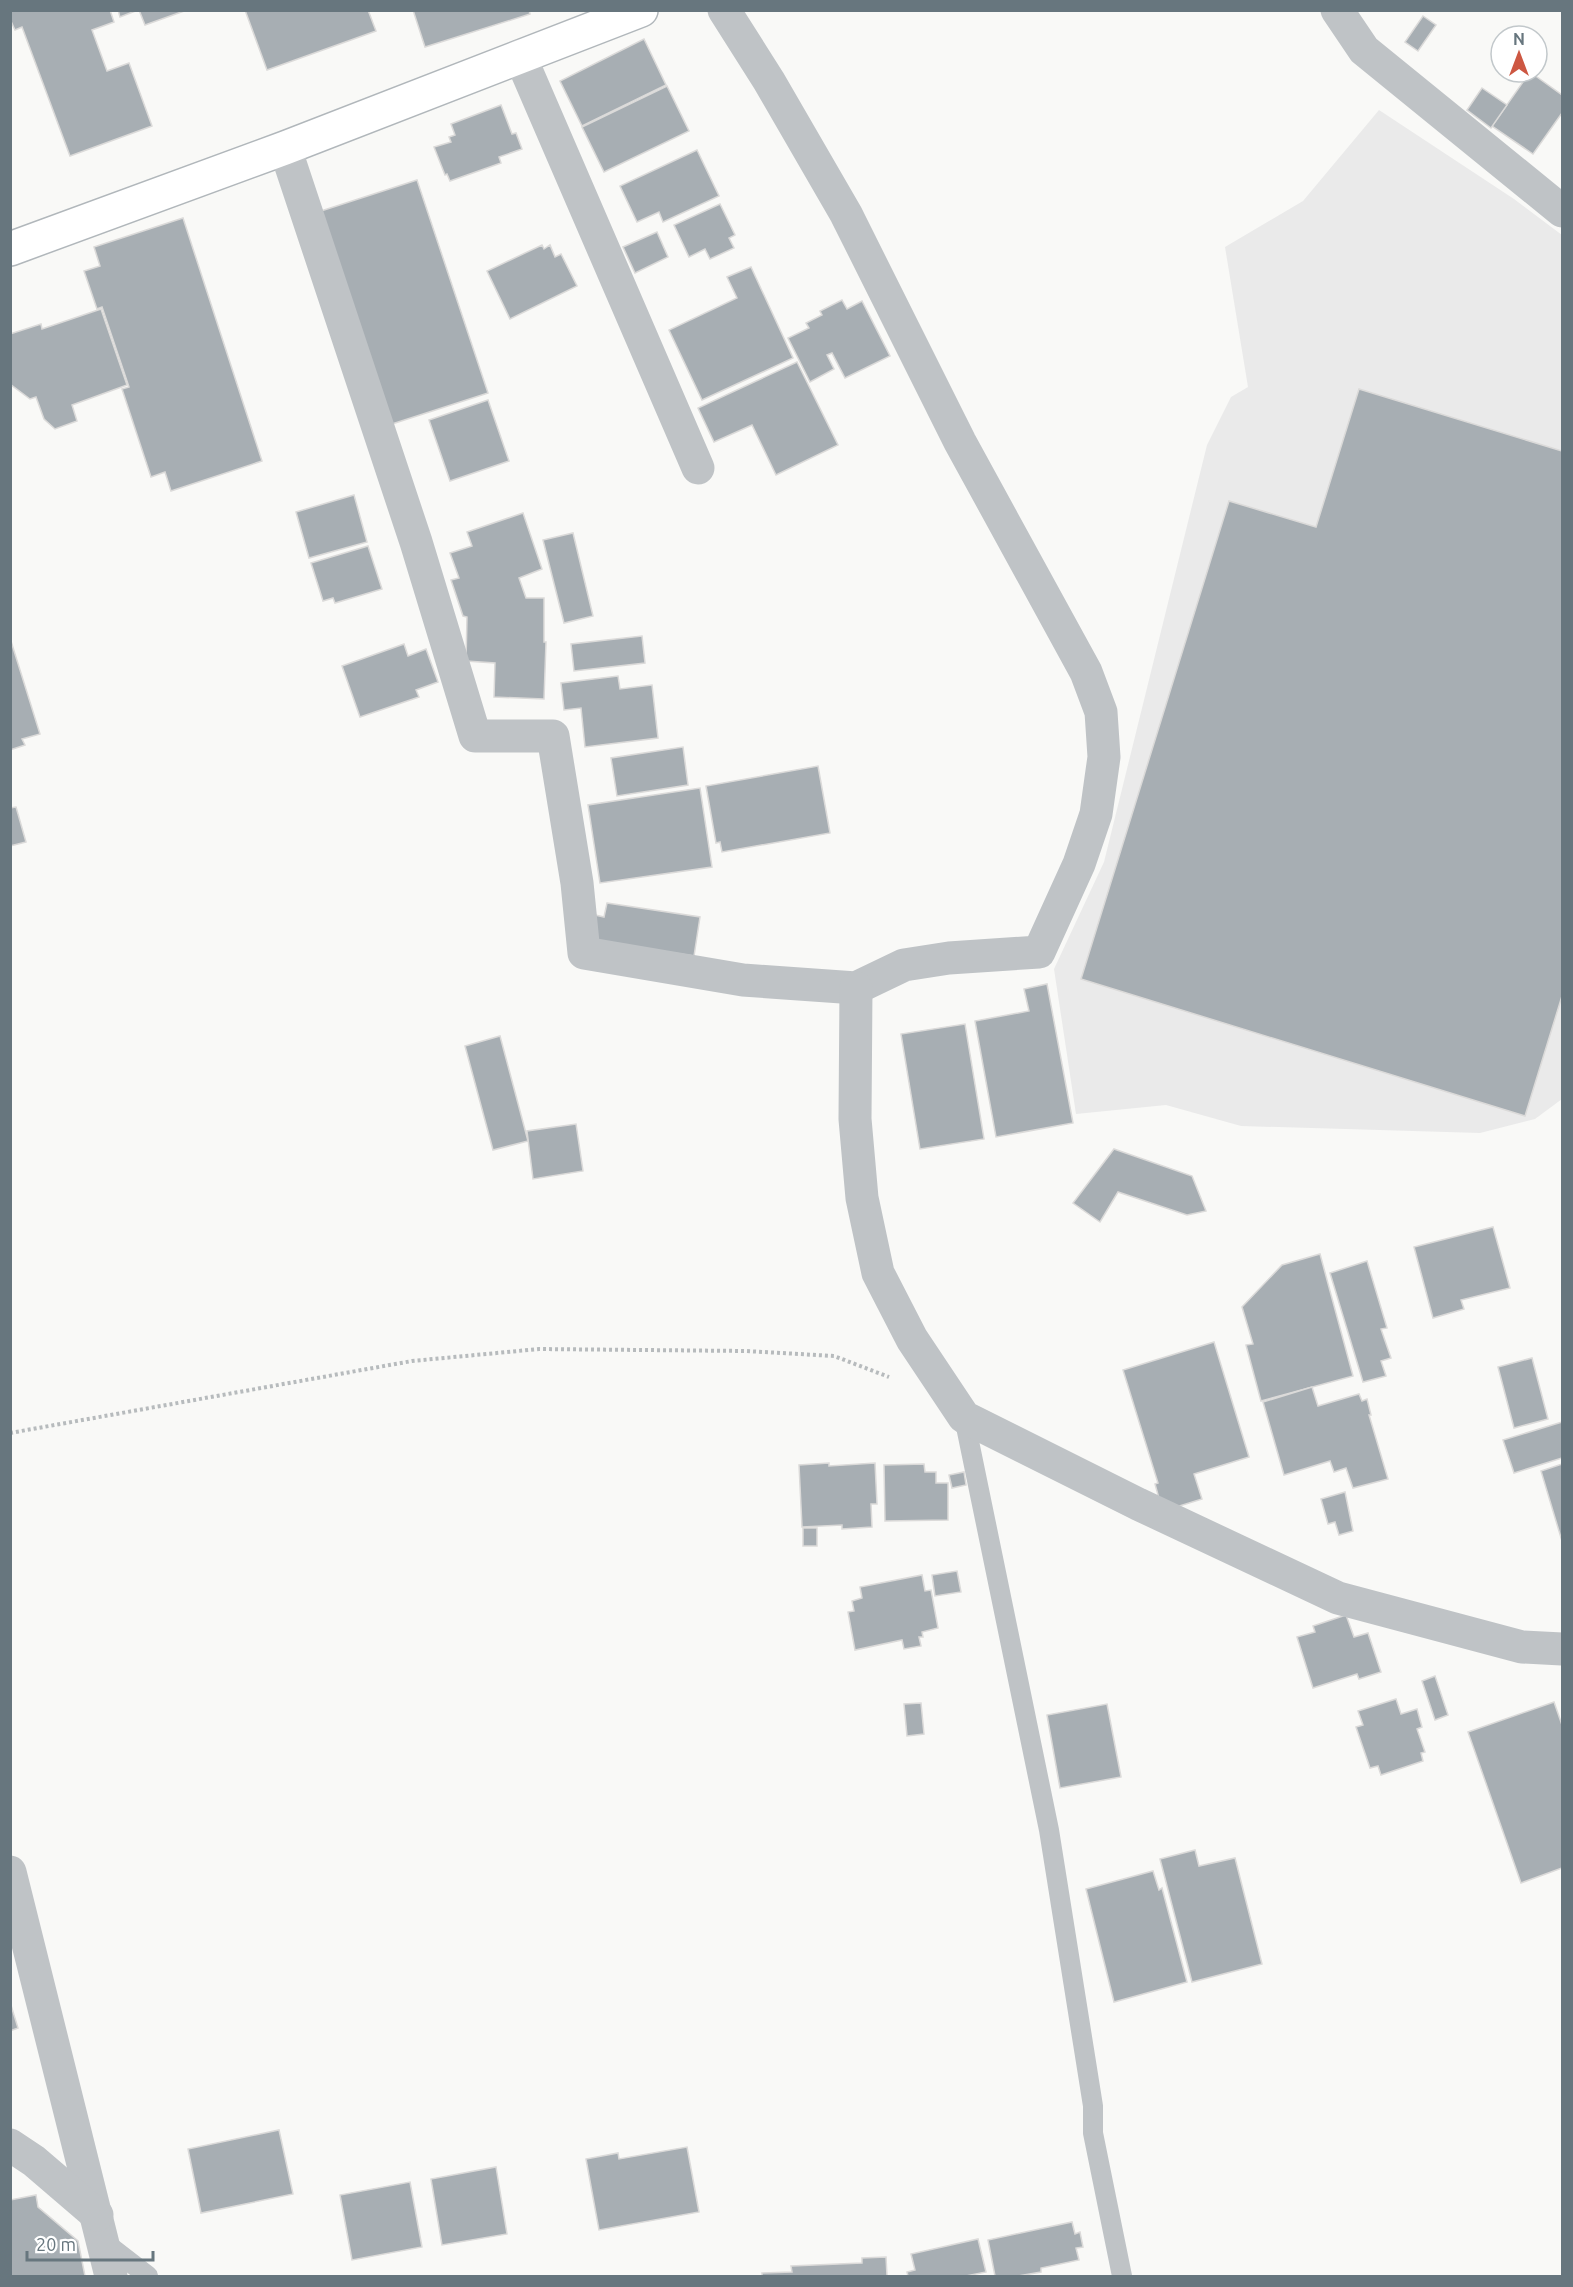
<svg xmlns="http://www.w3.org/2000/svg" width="1573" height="2287" font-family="Ubuntu,sans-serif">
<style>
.built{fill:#eaeaea}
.building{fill:#a7aeb3;stroke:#dbdad9;stroke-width:1.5}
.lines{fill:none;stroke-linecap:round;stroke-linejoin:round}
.secondary-casing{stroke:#b1b7bb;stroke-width:36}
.path{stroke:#b7bbbd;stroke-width:4;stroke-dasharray:3 3;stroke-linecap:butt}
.lane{stroke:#bfc3c6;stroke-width:20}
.street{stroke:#bfc3c6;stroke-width:33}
.secondary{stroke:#fff;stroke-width:33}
</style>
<rect width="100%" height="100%" fill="#f9f9f7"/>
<polygon class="built" points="1379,110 1514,199 1562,235 1562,1099 1535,1119 1480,1133 1241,1126 1166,1105 1076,1114 1054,969 1104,862 1207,445 1231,397 1248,387 1225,247 1303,201"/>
<g class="building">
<polygon points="10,10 110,10 114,22 92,30 107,71 129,63 152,126 70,156 22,27 15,30 10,19"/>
<polygon points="118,10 138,10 120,17"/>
<polygon points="139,10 187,10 145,25"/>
<polygon points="245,10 368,10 376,31 267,70"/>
<polygon points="413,10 529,10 530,14 425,47"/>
<polygon points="1423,16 1436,25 1418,51 1405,42"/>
<polygon points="644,39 666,85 582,126 560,81"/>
<polygon points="1530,72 1562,95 1562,113 1533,154 1492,126"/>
<polygon points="667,86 689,131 604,172 582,127"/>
<polygon points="1482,88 1507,105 1491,128 1467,110"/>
<polygon points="501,105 512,134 516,133 522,149 499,157 501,163 450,181 447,174 445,175 434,147 451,142 449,137 455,135 451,124"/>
<polygon points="697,150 719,196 663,222 659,212 637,222 620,186"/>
<polygon points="417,180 488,393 392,424 321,211"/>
<polygon points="720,204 735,235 729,238 734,248 710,259 705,249 689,257 674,225"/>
<polygon points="183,218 262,461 171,491 165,472 151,477 122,389 129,387 102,307 97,309 84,271 100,266 94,247"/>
<polygon points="657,232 668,257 635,273 623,247"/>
<polygon points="542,245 544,249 550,245 555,257 561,254 577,286 510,319 487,271"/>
<polygon points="751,267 793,358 702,400 669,330 737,298 727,277"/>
<polygon points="842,300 847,309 862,301 890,356 845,378 832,353 827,355 834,369 810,382 788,338 809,328 806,323 822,315 820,311"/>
<polygon points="101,309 127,385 72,405 77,421 55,429 44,419 36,397 30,399 10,384 10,334 41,324 42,329"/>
<polygon points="797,362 838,445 776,475 752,425 714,442 698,408"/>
<polygon points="1359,389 1562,451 1562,996 1525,1116 1081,979 1229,501 1316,527"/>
<polygon points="488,400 509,461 450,481 429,420"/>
<polygon points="354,495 367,542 309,558 296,512"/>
<polygon points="523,513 542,569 519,578 526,598 544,598 544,642 546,642 544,699 494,697 495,663 466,661 467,617 463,616 451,580 459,578 450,553 472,546 467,532"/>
<polygon points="573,533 593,616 564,623 543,540"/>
<polygon points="368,546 382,589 335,603 333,598 323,601 311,563"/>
<polygon points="642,636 645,663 574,671 571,644"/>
<polygon points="10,638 40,734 22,739 25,745 10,750"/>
<polygon points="404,644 408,656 426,649 438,682 416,690 419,697 360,717 342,666"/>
<polygon points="618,676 620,689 652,685 658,738 585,747 581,708 564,710 561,683"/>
<polygon points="683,747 688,785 617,796 611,758"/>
<polygon points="818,766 830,833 722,852 720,842 716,843 706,786"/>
<polygon points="700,788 712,867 600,883 588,805"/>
<polygon points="16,807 26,842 10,846 10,808"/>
<polygon points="607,903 700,917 694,956 591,941 595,915 604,917"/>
<polygon points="1047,984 1073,1123 996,1137 975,1021 1029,1011 1024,989"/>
<polygon points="965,1024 984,1139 920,1149 901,1034"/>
<polygon points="500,1036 528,1141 493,1150 465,1046"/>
<polygon points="576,1124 583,1171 533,1179 527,1131"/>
<polygon points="1114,1149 1192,1176 1206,1211 1187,1215 1118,1192 1100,1222 1073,1203"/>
<polygon points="1493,1227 1510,1288 1461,1300 1464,1309 1433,1318 1414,1247"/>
<polygon points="1320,1254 1353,1376 1261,1401 1246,1345 1253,1344 1242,1307 1282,1265"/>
<polygon points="1367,1261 1387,1328 1381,1329 1391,1358 1381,1361 1386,1376 1363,1382 1330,1273"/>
<polygon points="1214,1342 1249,1457 1194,1474 1202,1499 1173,1508 1160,1502 1155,1484 1158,1483 1123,1370"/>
<polygon points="1532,1358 1548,1419 1514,1428 1498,1367"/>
<polygon points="1312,1387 1318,1406 1359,1394 1362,1401 1367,1399 1371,1415 1369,1415 1388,1479 1353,1488 1346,1468 1334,1472 1330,1461 1284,1475 1263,1402"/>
<polygon points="1562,1422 1562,1458 1514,1473 1503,1440"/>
<polygon points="829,1463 829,1466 875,1463 877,1504 871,1504 872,1527 842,1529 842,1525 802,1527 799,1465"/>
<polygon points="924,1464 925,1472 936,1472 936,1483 948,1483 948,1520 885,1521 884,1465"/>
<polygon points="1562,1464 1562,1541 1541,1471"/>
<polygon points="964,1472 966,1485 952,1488 949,1475"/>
<polygon points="1345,1492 1353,1531 1339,1535 1335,1522 1328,1524 1321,1499"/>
<rect x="803" y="1528" width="14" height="18"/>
<polygon points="957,1571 961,1592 935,1596 932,1575"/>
<polygon points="922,1575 925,1591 931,1590 938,1628 922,1632 923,1637 919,1637 921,1646 904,1649 902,1640 855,1650 848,1612 854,1611 852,1601 862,1598 860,1587"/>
<polygon points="1346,1615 1354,1637 1368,1633 1381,1672 1359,1679 1357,1674 1313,1688 1297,1637 1315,1632 1313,1626"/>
<polygon points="1435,1676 1448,1715 1435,1720 1422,1681"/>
<polygon points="1396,1699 1401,1714 1417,1709 1422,1727 1417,1729 1425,1752 1421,1753 1423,1761 1381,1775 1378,1766 1370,1768 1356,1727 1363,1725 1358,1711"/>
<polygon points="1554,1702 1562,1725 1562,1868 1521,1883 1468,1732"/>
<polygon points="921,1703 924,1734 907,1736 904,1704"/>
<polygon points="1107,1704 1121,1777 1060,1788 1047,1715"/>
<polygon points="1195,1850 1199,1866 1235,1858 1262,1964 1192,1982 1160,1859"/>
<polygon points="1153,1871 1159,1890 1162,1888 1187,1982 1114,2002 1086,1889"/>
<polygon points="10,2002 18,2028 10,2031"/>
<polygon points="279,2130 293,2194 201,2213 188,2149"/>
<polygon points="687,2147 699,2212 599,2230 586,2159 618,2153 619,2159"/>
<polygon points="496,2167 507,2234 442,2245 431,2179"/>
<polygon points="410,2182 422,2247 352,2260 340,2195"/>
<polygon points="36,2195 38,2207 78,2241 85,2276 10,2276 10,2200"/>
<polygon points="1072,2222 1075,2234 1080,2232 1083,2247 1076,2248 1079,2260 1041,2268 1041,2272 1018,2276 995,2276 988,2240"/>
<polygon points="978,2239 986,2272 966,2276 908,2276 907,2272 915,2270 911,2254"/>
<polygon points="886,2257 887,2276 762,2276 762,2273 792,2272 791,2266 862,2263 862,2258"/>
</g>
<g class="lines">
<g class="secondary-casing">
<polyline id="secondary" points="10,249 285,148 641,10"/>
</g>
<polyline class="path" points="10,1433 412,1361 539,1349 746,1351 834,1356 889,1377"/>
<g class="lane">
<polyline points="964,1417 1049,1830 1093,2106 1093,2133 1122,2276"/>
<polyline points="104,2242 148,2276"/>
</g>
<g class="street">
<polyline points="1337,10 1364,50 1562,211"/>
<polyline points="520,56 698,468"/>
<polyline points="285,148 416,542 475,736 553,736 577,883 584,953 743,980 856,988 904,965 949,958 1039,952 1079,864 1096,814 1104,757 1101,712 1086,672 960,442 846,214 769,81 724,10"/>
<polyline points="856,988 855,1119 862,1198 878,1273 912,1339 964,1417 1138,1504 1338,1598 1522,1647 1562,1649"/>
<polyline points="10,1872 111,2276"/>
<polyline points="10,2145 34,2161 97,2215"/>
</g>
<use href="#secondary" class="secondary"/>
</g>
<rect width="1573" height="2287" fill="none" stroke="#67767e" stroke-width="24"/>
<g transform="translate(1519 54)"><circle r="28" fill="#ffffff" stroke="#c2c8cb" stroke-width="1.5"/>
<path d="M0-4.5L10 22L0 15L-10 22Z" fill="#cd5742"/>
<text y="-9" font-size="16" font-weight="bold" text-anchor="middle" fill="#67767e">N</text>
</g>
<path d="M27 2251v9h126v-9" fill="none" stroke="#67767e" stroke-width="3"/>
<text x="36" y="2251" font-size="18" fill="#67767e" stroke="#ffffff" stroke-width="4.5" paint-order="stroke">20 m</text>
</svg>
